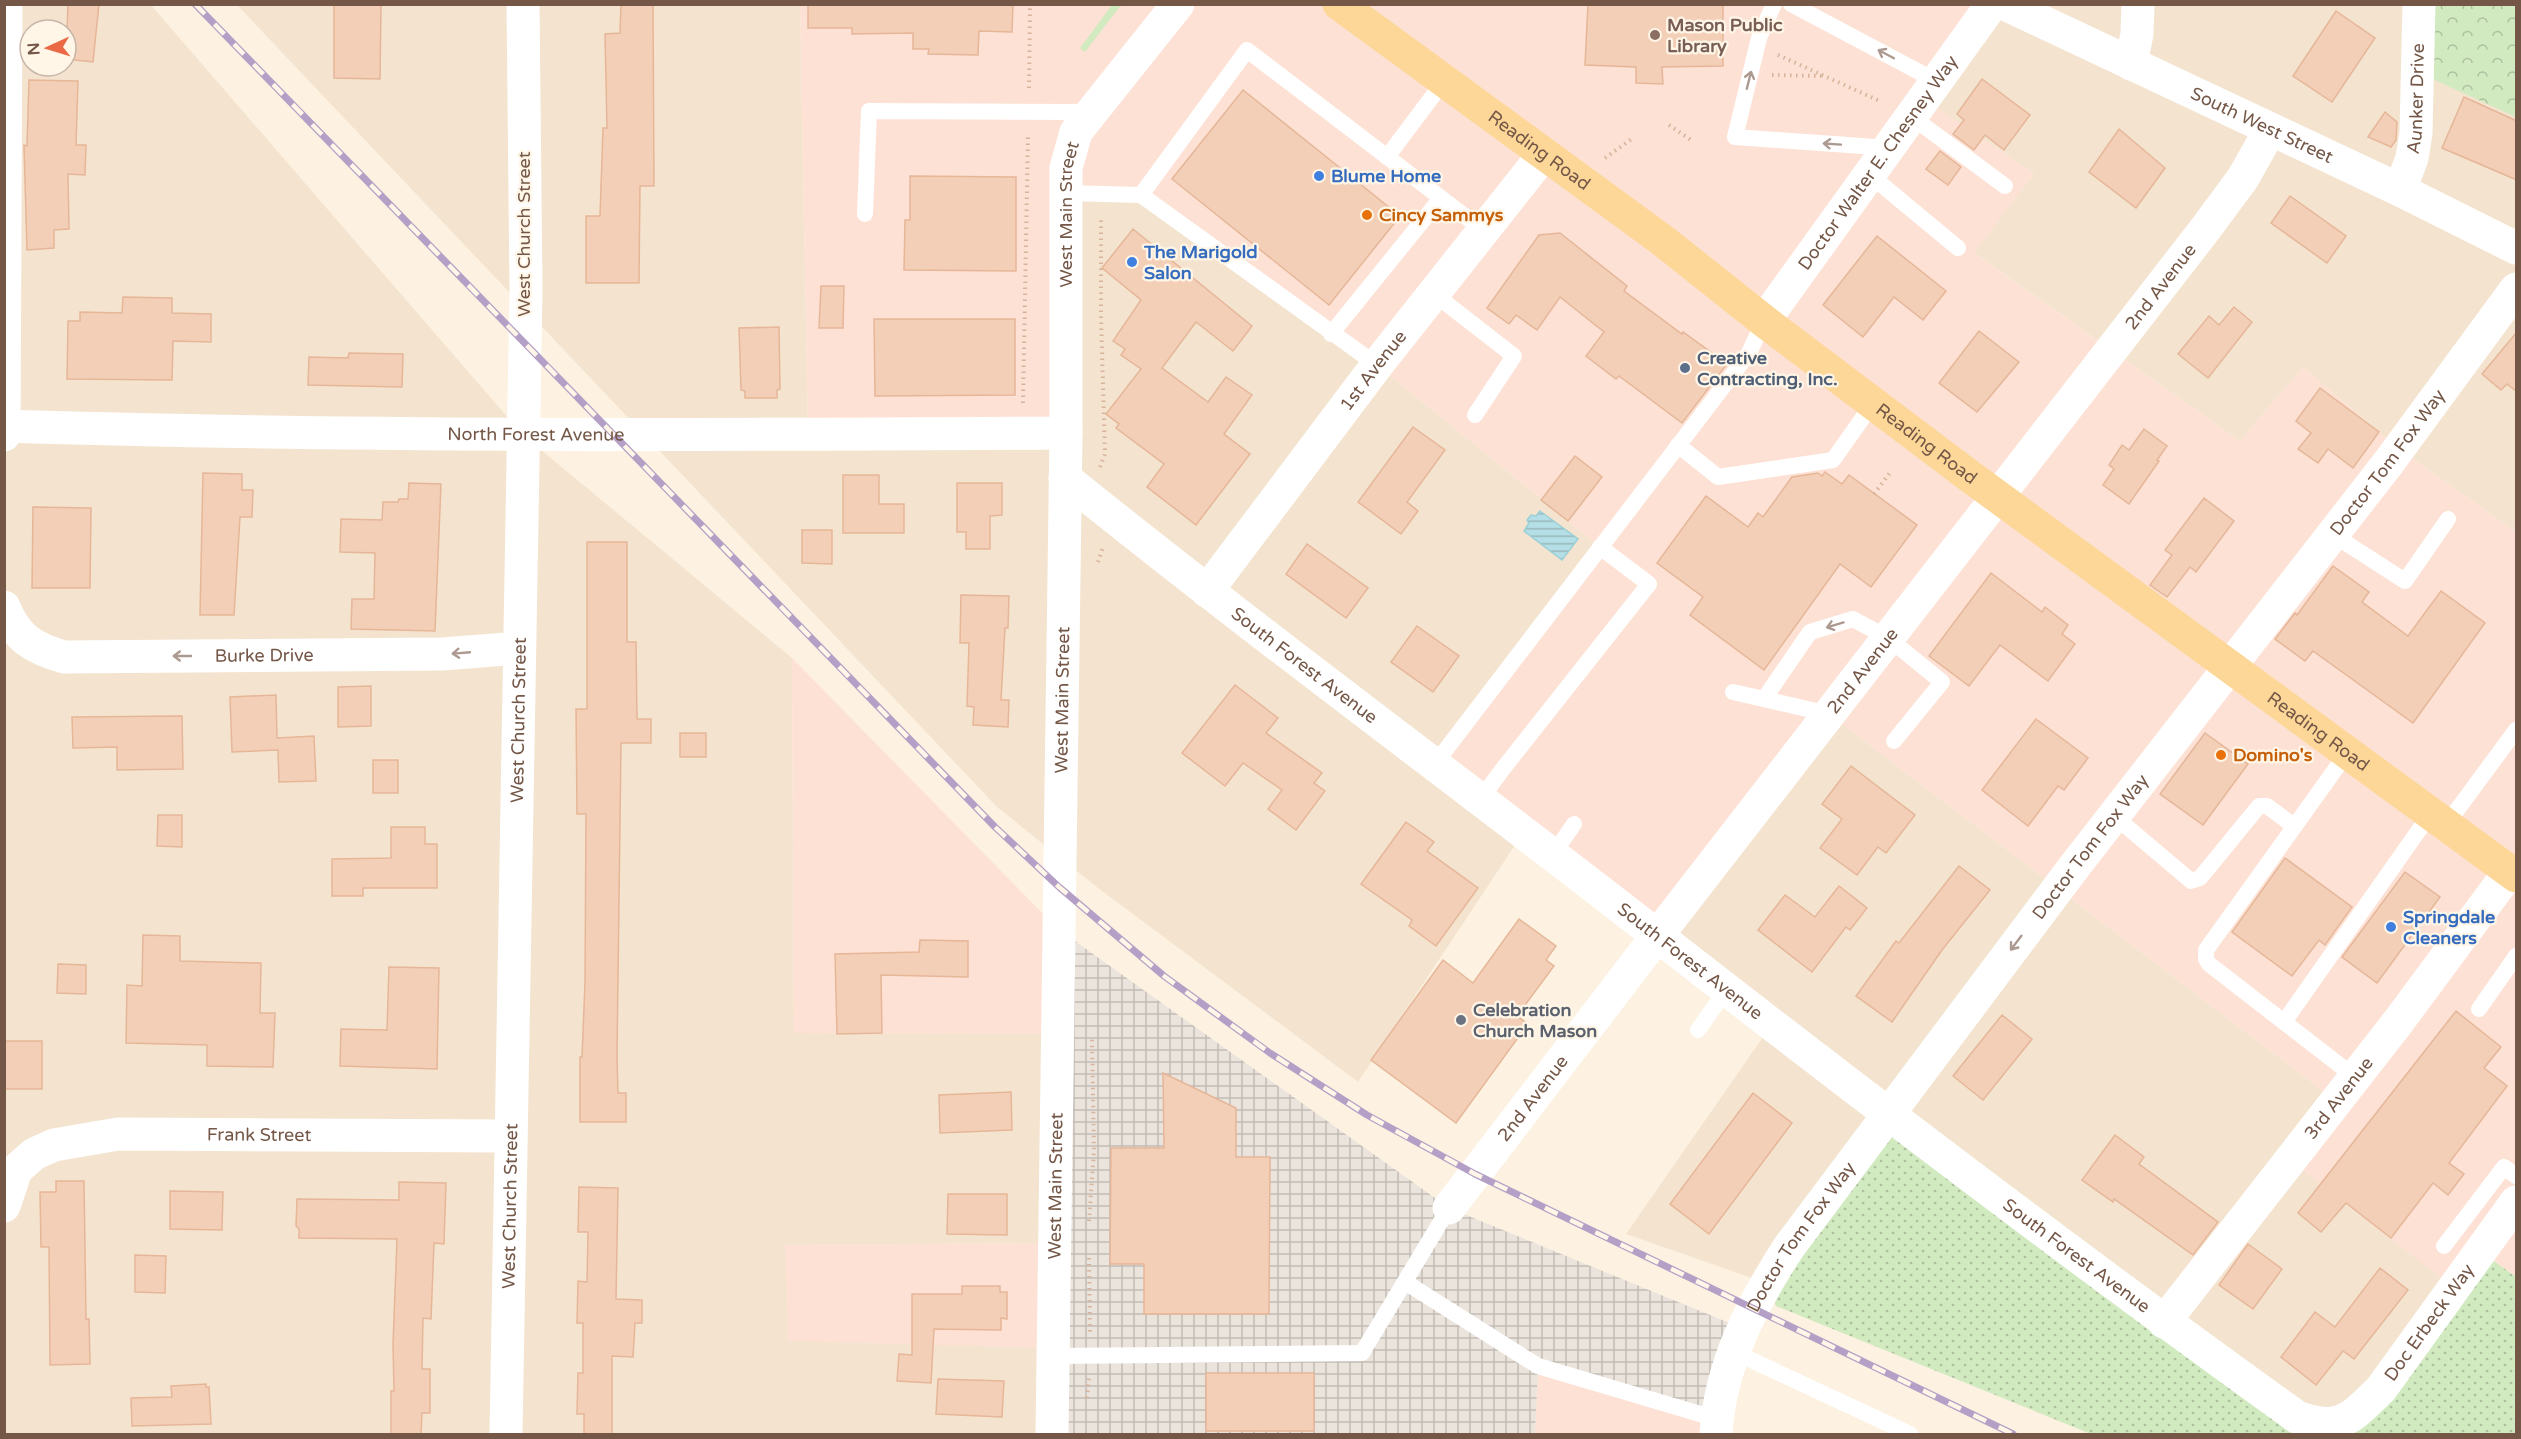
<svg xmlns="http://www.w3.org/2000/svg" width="2521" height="1439" font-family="'Varela Round',sans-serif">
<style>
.residential{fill:#f4e4cf;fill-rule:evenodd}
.commercial{fill:#fde1d4}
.industrial{fill:url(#industrial-grid)}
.grass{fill:url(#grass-dots)}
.forest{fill:url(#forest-crowns)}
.garden{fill:#d1eac0}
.water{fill:url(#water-rules);stroke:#9bcfd8;stroke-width:1.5}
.building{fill:#f3cfb8;stroke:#e6b698;stroke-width:1.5}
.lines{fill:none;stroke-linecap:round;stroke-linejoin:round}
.path{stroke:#d7b39b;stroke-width:4;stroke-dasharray:1.5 4.5;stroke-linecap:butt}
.service{stroke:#fff;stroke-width:16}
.minor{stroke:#fff;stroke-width:33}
.secondary{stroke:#fff;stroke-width:33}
.primary{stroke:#fdd798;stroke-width:33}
.rail-casing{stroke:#b4a0c6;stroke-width:7}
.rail{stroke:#fff6e8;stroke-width:4.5;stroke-dasharray:14;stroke-linecap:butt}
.oneway{stroke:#ac9a91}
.education-dot{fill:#8d6e63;stroke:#fff6e8;stroke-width:2}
.shop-dot{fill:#3f7fe0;stroke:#fff6e8;stroke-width:2}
.food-dot{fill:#e8710a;stroke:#fff6e8;stroke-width:2}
.service-dot{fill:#5c6f8a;stroke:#fff6e8;stroke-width:2}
.worship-dot{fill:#6b7280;stroke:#fff6e8;stroke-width:2}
.labels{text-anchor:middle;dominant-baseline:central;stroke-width:4.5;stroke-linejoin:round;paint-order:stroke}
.education-label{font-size:18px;font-weight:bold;fill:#785e54;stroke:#fff6e8;text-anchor:start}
.street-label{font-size:18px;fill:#745747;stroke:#fff6e8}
.shop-label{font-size:18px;font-weight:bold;fill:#366cbe;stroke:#fff6e8;text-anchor:start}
.food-label{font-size:18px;font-weight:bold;fill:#c56008;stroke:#fff6e8;text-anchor:start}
.service-label{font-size:18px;font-weight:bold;fill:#4e5e75;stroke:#fff6e8;text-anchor:start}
.worship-label{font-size:18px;font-weight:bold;fill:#5b616d;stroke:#fff6e8;text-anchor:start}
</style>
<defs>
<pattern id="industrial-grid" width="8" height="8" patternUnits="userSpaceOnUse" patternTransform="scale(1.5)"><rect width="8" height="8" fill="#ebe4dd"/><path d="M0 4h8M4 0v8" fill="none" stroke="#c3bcb5"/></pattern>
<pattern id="grass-dots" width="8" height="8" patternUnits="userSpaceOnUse" patternTransform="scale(1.5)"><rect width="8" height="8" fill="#d1eac0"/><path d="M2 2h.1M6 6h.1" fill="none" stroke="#aec09e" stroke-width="1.8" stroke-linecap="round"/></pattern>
<pattern id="forest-crowns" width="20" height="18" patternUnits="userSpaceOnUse" patternTransform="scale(1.5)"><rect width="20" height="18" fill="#d1eac0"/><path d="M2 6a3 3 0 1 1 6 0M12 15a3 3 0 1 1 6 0" fill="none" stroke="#aec09e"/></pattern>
<pattern id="water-rules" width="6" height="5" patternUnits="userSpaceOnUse" patternTransform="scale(1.5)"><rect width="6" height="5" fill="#b5dfe6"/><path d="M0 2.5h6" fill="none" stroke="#98b8bc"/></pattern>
</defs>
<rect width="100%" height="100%" fill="#fdf2e1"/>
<g class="residential">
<path d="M5,5H151L522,434L792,658L794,1033L1056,1034L1053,1243L785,1245L1054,1348L1052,1434H5ZM30,30H66V66H30Z"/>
<polygon points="237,5 800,5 808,433 1066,193 1141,195 1377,365 1600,547 1523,833 1358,1082 1098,888 997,807"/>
<polygon points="1992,5 2516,5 2516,532 2399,449 2303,367 2240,441 1973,252 2034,174 1925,100"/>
<polygon points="1829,714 2336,1101 2454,1288 2339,1422 1766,1283 1626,1234 1772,1024 1657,936"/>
</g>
<g class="commercial">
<polygon points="800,5 1992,5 1925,99 2034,174 1974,253 2240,441 2303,367 2399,449 2516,532 2516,1277 2481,1251 2454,1288 2290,1161 2336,1101 1829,714 1657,936 1434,765 1600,547 1377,365 1141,195 1067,193 1066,433 808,434"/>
<polygon points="792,658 1058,929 1056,1034 794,1033"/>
<polygon points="1053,1243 1054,1348 788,1341 785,1245"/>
<polygon points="1538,1366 1717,1419 1716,1434 1535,1434"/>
</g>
<polygon class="industrial" points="1058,929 1449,1208 1744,1329 1717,1419 1538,1367 1535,1434 1052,1434"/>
<polygon class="grass" points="1889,1113 2297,1417 2339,1422 2480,1251 2516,1277 2516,1434 2091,1434 1776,1306 1766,1283"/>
<polygon class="forest" points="2418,5 2516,5 2516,117 2417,72"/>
<polygon class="garden" points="1112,5 1121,5 1085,52 1080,48"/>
<polygon class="water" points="1540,511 1578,539 1562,560 1524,531 1529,523 1527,520 1531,515 1536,516"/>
<g class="building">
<polygon points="68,4 99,4 93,62 66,59"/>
<polygon points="334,4 381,5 380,79 334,78"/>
<polygon points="621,4 653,4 654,186 640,186 639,283 586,283 586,216 600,216 603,128 607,128 605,34 620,33"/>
<polygon points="808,4 1013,4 1012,32 979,31 978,55 928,54 929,49 913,49 913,33 852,34 852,28 808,28"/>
<polygon points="1588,4 1723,4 1723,66 1662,67 1663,84 1636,83 1636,67 1585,65"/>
<polygon points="2336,11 2375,38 2332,102 2293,76"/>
<polygon points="1982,79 2030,115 2004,150 1985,135 1974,150 1953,134 1964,120 1957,114"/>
<polygon points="29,80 78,81 76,145 86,145 85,175 68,174 69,229 54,230 54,248 27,250 24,145 27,146"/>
<polygon points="1243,90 1400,216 1329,305 1172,179"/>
<polygon points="2464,97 2517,121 2517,180 2442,148"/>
<polygon points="2385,112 2397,122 2396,140 2391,147 2368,137"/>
<polygon points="2119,129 2165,168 2136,208 2089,172"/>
<polygon points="1940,151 1961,167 1948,185 1926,169"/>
<polygon points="910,176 1016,177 1016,271 904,270 905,220 910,220"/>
<polygon points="2290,196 2346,236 2327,263 2271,223"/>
<polygon points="1133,229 1252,326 1233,351 1196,322 1162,368 1208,402 1226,377 1252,395 1224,434 1250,454 1196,525 1147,487 1164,464 1116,428 1119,424 1106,414 1141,369 1121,355 1125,349 1113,341 1141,300 1102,268"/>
<polygon points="1560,233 1627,286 1624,291 1682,334 1683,332 1727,364 1682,423 1619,376 1616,379 1586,356 1604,332 1560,297 1537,330 1516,315 1509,324 1487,308 1539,235"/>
<polygon points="1877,236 1946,291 1923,320 1894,297 1863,337 1823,305"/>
<polygon points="821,286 844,286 843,328 819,328"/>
<polygon points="123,297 172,298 172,313 211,314 211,342 173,341 172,380 67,379 68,321 80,321 80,312 122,313"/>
<polygon points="2234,307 2252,322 2208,378 2178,354 2209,316 2219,325"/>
<polygon points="874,319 1015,319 1015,395 875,396"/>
<polygon points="779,327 780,389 777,390 777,398 745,398 745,391 741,390 739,328"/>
<polygon points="1979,331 2019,362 1977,412 1939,383"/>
<polygon points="2517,332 2517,392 2507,384 2501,390 2482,374"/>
<polygon points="349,353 403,354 402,387 308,385 309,357 348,358"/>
<polygon points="2320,388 2379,432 2353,468 2328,449 2318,463 2298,449 2311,433 2296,421"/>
<polygon points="1413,427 1445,450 1407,502 1418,511 1401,534 1358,502"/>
<polygon points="2144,429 2167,446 2157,460 2159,461 2129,504 2103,485 2114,469 2109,465 2122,445 2129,450"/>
<polygon points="1575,456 1602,477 1568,521 1541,500"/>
<polygon points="1825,472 1842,484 1849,475 1917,525 1871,587 1840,564 1764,670 1690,615 1703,597 1657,563 1706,496 1748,527 1758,513 1763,517 1792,477 1818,473 1822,476"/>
<polygon points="203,473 242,474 242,490 253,490 252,517 240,517 234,615 200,615"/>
<polygon points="843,475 879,475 879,504 904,504 904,533 843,533"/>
<polygon points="409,483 441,484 435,631 351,629 352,599 374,599 375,553 340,552 341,519 382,520 383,502 398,502 399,499 408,499"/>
<polygon points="957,483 1002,483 1002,515 990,516 990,549 966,549 966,532 957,532"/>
<polygon points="2204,498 2234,521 2196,572 2190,567 2167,597 2150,585 2172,555 2165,550"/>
<polygon points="33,507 91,508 90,588 32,588"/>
<polygon points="802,530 832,530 832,564 802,563"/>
<polygon points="587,542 627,542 627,642 636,642 637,719 651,719 651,743 621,743 617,1057 618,1093 626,1093 626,1122 580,1122 580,1057 582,1057 585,983 586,814 577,814 576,709 587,709"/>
<polygon points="1307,544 1368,588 1346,618 1286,574"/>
<polygon points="2333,566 2369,592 2362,602 2408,636 2441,591 2485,623 2413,723 2313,651 2305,661 2275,639 2295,613 2297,615"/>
<polygon points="1991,573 2042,612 2045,607 2068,625 2062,634 2075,644 2048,681 2000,645 1969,686 1929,656"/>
<polygon points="961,595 1009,596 1008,628 1005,628 1001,700 1009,700 1008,727 973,725 974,707 967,706 969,643 960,643"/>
<polygon points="1417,626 1459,656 1433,692 1391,662"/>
<polygon points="1235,685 1278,718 1266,733 1322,773 1314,783 1325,791 1296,830 1268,809 1282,790 1243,763 1225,786 1182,753"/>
<polygon points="371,686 371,726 338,727 338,687"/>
<polygon points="276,695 277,738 314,736 316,781 279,782 278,750 232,752 230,697"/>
<polygon points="182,716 183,769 117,770 117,747 73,748 72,717"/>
<polygon points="2036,719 2088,758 2064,790 2058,786 2028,826 1982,790"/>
<rect x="680" y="733" width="26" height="24"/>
<polygon points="2205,733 2248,764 2203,825 2160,794"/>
<rect x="373" y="760" width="25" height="33"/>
<polygon points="1851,766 1915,815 1886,853 1878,847 1857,875 1820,848 1842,819 1822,804"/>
<polygon points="158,815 182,815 182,847 157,846"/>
<polygon points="1406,822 1434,842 1427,851 1478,888 1436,946 1409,926 1412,920 1361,884"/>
<polygon points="391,827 425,827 425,844 437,844 437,888 363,888 363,896 332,896 332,859 391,858"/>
<polygon points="2285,858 2352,907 2325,945 2319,940 2292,976 2232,932"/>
<polygon points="1959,866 1990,890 1942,950 1892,1022 1856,996 1896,941 1899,943"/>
<polygon points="2405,872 2440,897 2377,983 2342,957"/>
<polygon points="1839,886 1867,908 1850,930 1846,927 1812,972 1758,930 1785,895 1815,917"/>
<polygon points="1519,919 1556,946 1546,960 1554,966 1517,1016 1528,1024 1456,1123 1371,1060 1443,960 1473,983"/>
<polygon points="143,935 180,936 180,961 261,963 260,1013 275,1013 273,1067 207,1066 207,1045 126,1043 127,985 142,986"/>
<polygon points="920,940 968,941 968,977 881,975 882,1033 837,1034 835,954 919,952"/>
<polygon points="58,964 86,965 86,994 57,993"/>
<polygon points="389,967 439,968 437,1069 340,1066 341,1029 387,1030"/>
<polygon points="2456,1011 2501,1047 2484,1068 2507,1086 2449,1163 2464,1174 2448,1195 2433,1183 2391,1238 2346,1203 2321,1232 2298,1213"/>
<polygon points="2002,1015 2032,1039 1983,1100 1953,1076"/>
<rect x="4" y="1041" width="38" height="48"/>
<polygon points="1163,1073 1236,1108 1236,1157 1270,1157 1269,1314 1144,1314 1144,1264 1110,1264 1111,1148 1164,1148"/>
<polygon points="1011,1092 1012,1130 940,1133 939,1095"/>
<polygon points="1753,1093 1792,1123 1709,1234 1670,1204"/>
<polygon points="2115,1135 2144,1157 2139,1164 2218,1222 2193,1255 2114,1199 2113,1202 2082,1180"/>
<polygon points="56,1181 84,1181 86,1319 89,1319 90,1364 50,1365 49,1247 41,1247 40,1192 56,1192"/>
<polygon points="399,1182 446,1183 444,1244 434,1243 431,1319 423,1318 422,1369 430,1369 430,1413 422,1413 421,1434 391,1434 391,1391 394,1391 393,1345 397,1239 299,1238 299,1229 296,1226 297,1199 399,1200"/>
<polygon points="579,1187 618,1188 616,1299 642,1300 642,1323 635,1323 633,1357 612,1356 612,1434 584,1434 584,1414 577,1414 578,1373 583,1373 583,1323 577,1323 578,1281 587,1282 588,1232 578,1232"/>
<polygon points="170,1191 223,1192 222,1230 170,1229"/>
<polygon points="948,1194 1007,1194 1007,1235 947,1234"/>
<polygon points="2248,1244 2282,1269 2253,1309 2219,1285"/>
<polygon points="135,1255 166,1256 165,1293 135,1292"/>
<polygon points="2380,1268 2408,1290 2354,1359 2343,1351 2316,1385 2281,1357 2315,1312 2335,1327"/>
<polygon points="962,1286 1000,1286 1000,1292 1007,1292 1007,1319 1001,1318 1001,1330 934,1329 931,1383 897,1381 899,1354 912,1355 912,1294 962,1294"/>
<rect x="1206" y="1373" width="108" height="58"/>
<polygon points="938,1379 1004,1381 1002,1417 936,1414"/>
<polygon points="206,1384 206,1387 209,1387 211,1424 132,1426 131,1398 172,1397 171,1386"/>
</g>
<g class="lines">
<g class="path">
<polyline points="1778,55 1882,102"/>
<polyline points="1772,75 1822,76"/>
<polyline points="1029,88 1030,4"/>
<polyline points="1669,125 1691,140"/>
<polyline points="1605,158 1633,138"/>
<polyline points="1023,403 1028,134"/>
<polyline points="1100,467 1105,454 1101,316 1101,218"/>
<polyline points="1874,494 1892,470"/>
<polyline points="1098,562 1103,547"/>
<polyline points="1089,1221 1094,1151 1092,1037"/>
<polyline points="1089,1258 1090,1332"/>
<polyline points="1087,1398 1089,1378"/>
</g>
<g class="service">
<polyline points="1774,4 1759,38 1735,137 1890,148"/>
<polyline points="1791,4 1938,82"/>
<polyline points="1912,117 2005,186"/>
<polyline points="1387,157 1444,81"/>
<polyline points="1870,175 1958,248"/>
<polyline points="1066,193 1141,195 1377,365"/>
<polyline points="1141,195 1247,50 1483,230"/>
<polyline points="865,214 869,111 1092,112"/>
<polyline points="1433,293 1514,356 1475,415"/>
<polyline points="1331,334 1441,198"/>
<polyline points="1678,445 1718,477 1833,460 1874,402"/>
<polyline points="2332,534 2405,581 2448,519"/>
<polyline points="1733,692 1829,714"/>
<polyline points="1764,699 1810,632 1853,619 1888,638 1942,682 1894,741"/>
<polyline points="2347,753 2206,950 2206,959 2209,964 2355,1077"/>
<polyline points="1434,765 1749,353 1764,321"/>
<polyline points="1480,800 1502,770 1649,584 1600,547"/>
<polyline points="2113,815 2191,881 2200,878 2259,806 2267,806 2294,826"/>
<polyline points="2446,825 2516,730"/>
<polyline points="1552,856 1574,824"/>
<polyline points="2479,1009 2516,956"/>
<polyline points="2284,1022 2431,813"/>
<polyline points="1698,1030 1727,989"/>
<polyline points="2444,1246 2504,1167 2516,1176"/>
<polyline points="1405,1282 1538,1366 1717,1419"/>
<polyline points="1734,1352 1910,1434"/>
<polyline points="1054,1356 1362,1353 1449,1208"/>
</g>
<g class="minor">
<path id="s1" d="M2005,4L2400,190L2516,248"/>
<polyline points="2131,64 2137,34 2138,4"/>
<path id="s2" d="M2400,190L2412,158L2416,133L2419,4"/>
<path id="s3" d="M1764,321L1992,4"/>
<path id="s4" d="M5,426C358,437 713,435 1066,433"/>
<polyline points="4,435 6,4"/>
<path id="s5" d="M1065,478C1257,633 1456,779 1650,930C1863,1096 2078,1260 2297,1417C2340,1433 2351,1418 2381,1389L2516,1202"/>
<path id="s6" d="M1207,591L1377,365L1544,154"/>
<path id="s7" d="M4,607C16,638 33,648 64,657L442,654L519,648"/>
<path id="s8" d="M4,1206L16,1170L34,1154L54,1145L118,1134L511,1136"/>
<path id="s9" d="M1449,1208L1657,936L2206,228L2243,178L2270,130"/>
<path id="s10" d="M2164,1322L2398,1022L2510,871"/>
<path id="s11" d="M506,1434L526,289L523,4"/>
<path id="s12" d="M1716,1434C1720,1365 1752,1304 1789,1247L2074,867L2389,462L2516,289"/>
</g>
<path class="secondary" id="s13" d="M1052,1434L1066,433V168L1076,132L1178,4"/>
<path class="primary" id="s14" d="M1339,4L1662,240L1764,321L1968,475L2516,876"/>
<g class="rail-casing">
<polyline id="rail" points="195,4 995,827 1059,887 1164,976 1270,1053 1367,1115 1475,1174 2013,1434"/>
</g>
<use href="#rail" class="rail"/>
</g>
<defs><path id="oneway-shaft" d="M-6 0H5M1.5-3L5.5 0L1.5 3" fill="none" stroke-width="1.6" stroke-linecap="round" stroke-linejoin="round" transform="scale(1.5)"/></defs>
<g class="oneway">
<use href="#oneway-shaft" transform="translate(1886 54) rotate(-152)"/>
<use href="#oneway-shaft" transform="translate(1749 80) rotate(-76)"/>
<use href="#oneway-shaft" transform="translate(1832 144) rotate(-176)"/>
<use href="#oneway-shaft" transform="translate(1835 625) rotate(163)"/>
<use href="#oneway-shaft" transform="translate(461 653) rotate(175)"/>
<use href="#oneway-shaft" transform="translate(182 656) rotate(180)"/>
<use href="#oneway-shaft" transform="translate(2016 943) rotate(127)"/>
</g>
<circle class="education-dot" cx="1655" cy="35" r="6"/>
<g class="shop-dot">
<circle cx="1319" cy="176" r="6"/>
<circle cx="1132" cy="262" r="6"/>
<circle cx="2391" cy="927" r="6"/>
</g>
<g class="food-dot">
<circle cx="1367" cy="215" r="6"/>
<circle cx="2221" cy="755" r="6"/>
</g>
<circle class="service-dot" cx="1685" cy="368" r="6"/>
<circle class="worship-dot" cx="1461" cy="1020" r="6"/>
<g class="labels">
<g class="education-label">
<text x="1667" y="25">Mason Public<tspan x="1667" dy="21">Library</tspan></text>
</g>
<g class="street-label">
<text stroke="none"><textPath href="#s2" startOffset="94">Aunker Drive</textPath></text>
<text stroke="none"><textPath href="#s1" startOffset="284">South West Street</textPath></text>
<text stroke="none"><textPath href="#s14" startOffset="248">Reading Road</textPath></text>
<text stroke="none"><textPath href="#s3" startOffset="195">Doctor Walter E. Chesney Way</textPath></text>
<text stroke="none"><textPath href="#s13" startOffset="1220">West Main Street</textPath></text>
<text transform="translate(524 234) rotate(-90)">West Church Street</text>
<text stroke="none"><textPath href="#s9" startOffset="1164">2nd Avenue</textPath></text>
<text stroke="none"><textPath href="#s6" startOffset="276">1st Avenue</textPath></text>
<text stroke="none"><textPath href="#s4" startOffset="531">North Forest Avenue</textPath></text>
<text stroke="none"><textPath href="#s14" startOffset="734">Reading Road</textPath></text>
<text stroke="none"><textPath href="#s12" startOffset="1190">Doctor Tom Fox Way</textPath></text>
<text stroke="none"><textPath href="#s7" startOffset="282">Burke Drive</textPath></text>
<text stroke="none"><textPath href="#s5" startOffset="304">South Forest Avenue</textPath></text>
<text stroke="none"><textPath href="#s9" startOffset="678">2nd Avenue</textPath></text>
<text stroke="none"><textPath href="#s13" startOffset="734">West Main Street</textPath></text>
<text stroke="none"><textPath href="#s11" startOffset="714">West Church Street</textPath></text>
<text stroke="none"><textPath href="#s14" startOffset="1220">Reading Road</textPath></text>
<text stroke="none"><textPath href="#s12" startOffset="704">Doctor Tom Fox Way</textPath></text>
<text stroke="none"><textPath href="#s5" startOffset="790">South Forest Avenue</textPath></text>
<text stroke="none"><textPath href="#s10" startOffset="284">3rd Avenue</textPath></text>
<text stroke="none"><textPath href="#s9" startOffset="138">2nd Avenue</textPath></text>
<text stroke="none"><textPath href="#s8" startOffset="290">Frank Street</textPath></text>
<text stroke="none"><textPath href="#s13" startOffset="248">West Main Street</textPath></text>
<text stroke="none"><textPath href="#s11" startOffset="228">West Church Street</textPath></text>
<text stroke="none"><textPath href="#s12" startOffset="218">Doctor Tom Fox Way</textPath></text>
<text stroke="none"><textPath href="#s5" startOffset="1276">South Forest Avenue</textPath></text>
<text stroke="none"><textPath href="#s5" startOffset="1728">Doc Erbeck Way</textPath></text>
</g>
<g class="shop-label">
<text x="1331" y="176">Blume Home</text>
<text x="1144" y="252">The Marigold<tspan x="1144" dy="21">Salon</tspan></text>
<text x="2403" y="917">Springdale<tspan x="2403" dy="21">Cleaners</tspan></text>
</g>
<g class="food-label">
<text x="1379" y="215">Cincy Sammys</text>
<text x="2233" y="755">Domino's</text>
</g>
<g class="service-label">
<text x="1697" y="358">Creative<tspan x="1697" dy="21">Contracting, Inc.</tspan></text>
</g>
<g class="worship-label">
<text x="1473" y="1010">Celebration<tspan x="1473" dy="21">Church Mason</tspan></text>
</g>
</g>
<rect width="2521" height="1439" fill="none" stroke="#745747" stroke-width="12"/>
<g transform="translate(48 48) rotate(266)"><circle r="28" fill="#fff6e8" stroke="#c7b6a8" stroke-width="1.5"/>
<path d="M0-4.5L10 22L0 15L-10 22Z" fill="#ea6843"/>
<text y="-9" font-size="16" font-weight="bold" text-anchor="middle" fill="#745747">N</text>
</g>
</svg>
